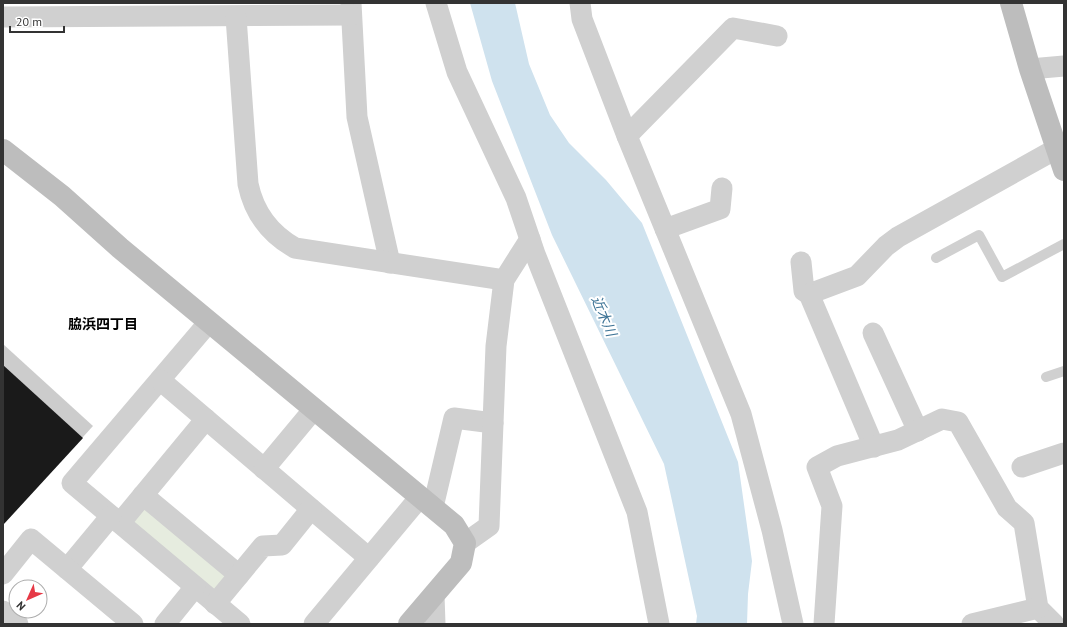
<svg xmlns="http://www.w3.org/2000/svg" width="1067" height="627" font-family="'PT Sans','Noto Sans JP',sans-serif">
<style>
.green{fill:#e6ecdf}
.water{fill:#cfe2ee}
.shadow{fill:#0003}
.building{fill:#1a1a1a}
.lines{fill:none;stroke-linecap:round;stroke-linejoin:round}
.lane{stroke:#d0d0d0;stroke-width:10}
.street{stroke:#d0d0d0;stroke-width:21}
.secondary{stroke:#bdbdbd;stroke-width:22}
.labels{text-anchor:middle;dominant-baseline:central;stroke-width:4;stroke-linejoin:round;paint-order:stroke}
.water-label{font-size:14px;font-style:italic;fill:#3f7597;stroke:#fff}
.neighbourhood-label{font-size:14px;font-weight:bold;fill:#000;stroke:#fff}
</style>
<rect width="100%" height="100%" fill="#fff"/>
<polygon class="green" points="146,502 233,576 215,598 127,523"/>
<polygon class="water" points="470,3 515,3 529,64 550,115 569,143 606,180 642,223 738,462 752,561 748,594 747,624 696,624 697,616 664,464 552,235 492,81"/>
<polygon class="shadow" points="3,344 93,426 3,525"/>
<polygon class="building" points="3,365 83,438 3,525"/>
<g class="lines">
<g class="lane">
<polyline points="936,258 979,235 1002,277 1064,244"/>
<polyline points="1046,377 1064,371"/>
</g>
<g class="street">
<polyline points="351,3 357,117 390,263"/>
<polyline points="436,3 457,72 516,198 535,254 637,512 659,624"/>
<polyline points="580,3 582,19 627,136 741,414 772,530 793,624"/>
<polyline points="3,17 351,15"/>
<path d="M236,17L248,184C254,213 270,234 295,248L504,280"/>
<polyline points="1030,69 1064,66"/>
<polyline points="627,136 733,28 777,36"/>
<polyline points="665,229 720,209 722,188"/>
<polyline points="801,262 804,291 809,294 857,276 886,246 898,237 1056,149"/>
<polyline points="809,294 874,447"/>
<polyline points="209,322 72,483 240,624"/>
<polyline points="873,333 918,431"/>
<polyline points="160,380 369,558"/>
<polyline points="1022,467 1064,453"/>
<polyline points="264,469 314,409"/>
<polyline points="143,495 239,575"/>
<polyline points="433,507 454,418 493,423"/>
<polyline points="120,523 206,419"/>
<polyline points="465,543 489,526 496,346 504,280 530,239"/>
<polyline points="67,569 111,516"/>
<polyline points="3,574 31,539 133,624"/>
<polyline points="434,595 435,624"/>
<polyline points="215,604 263,546 282,545 311,509"/>
<polyline points="3,611 18,624"/>
<polyline points="165,624 195,587"/>
<polyline points="314,624 420,497"/>
<polyline points="824,624 832,506 817,467 837,456 898,440 942,419 958,422 1007,508 1024,523 1038,608 1054,624"/>
<polyline points="972,624 1038,608"/>
</g>
<g class="secondary">
<polyline points="1011,3 1030,69 1064,170"/>
<polyline points="3,150 62,196 120,248 454,525 465,543 461,563 409,624"/>
</g>
</g>
<g class="labels">
<g class="water-label">
<text transform="translate(604 316) rotate(67)">近木川</text>
</g>
<g class="neighbourhood-label">
<text x="103" y="324">脇浜四丁目</text>
</g>
</g>
<rect width="1067" height="627" fill="none" stroke="#333333" stroke-width="8"/>
<g transform="translate(28 599) rotate(225)"><circle r="19" fill="#ffffff" stroke="#adadad"/>
<path d="M0-3L7 15L0 10L-7 15Z" fill="#e63946"/>
<text y="-6" font-size="11" font-weight="bold" text-anchor="middle" fill="#333333">N</text>
</g>
<path d="M10 26v6h54v-6" fill="none" stroke="#333333" stroke-width="2"/>
<text x="16" y="26" font-size="12" fill="#333333" stroke="#ffffff" stroke-width="3" paint-order="stroke">20 m</text>
</svg>
